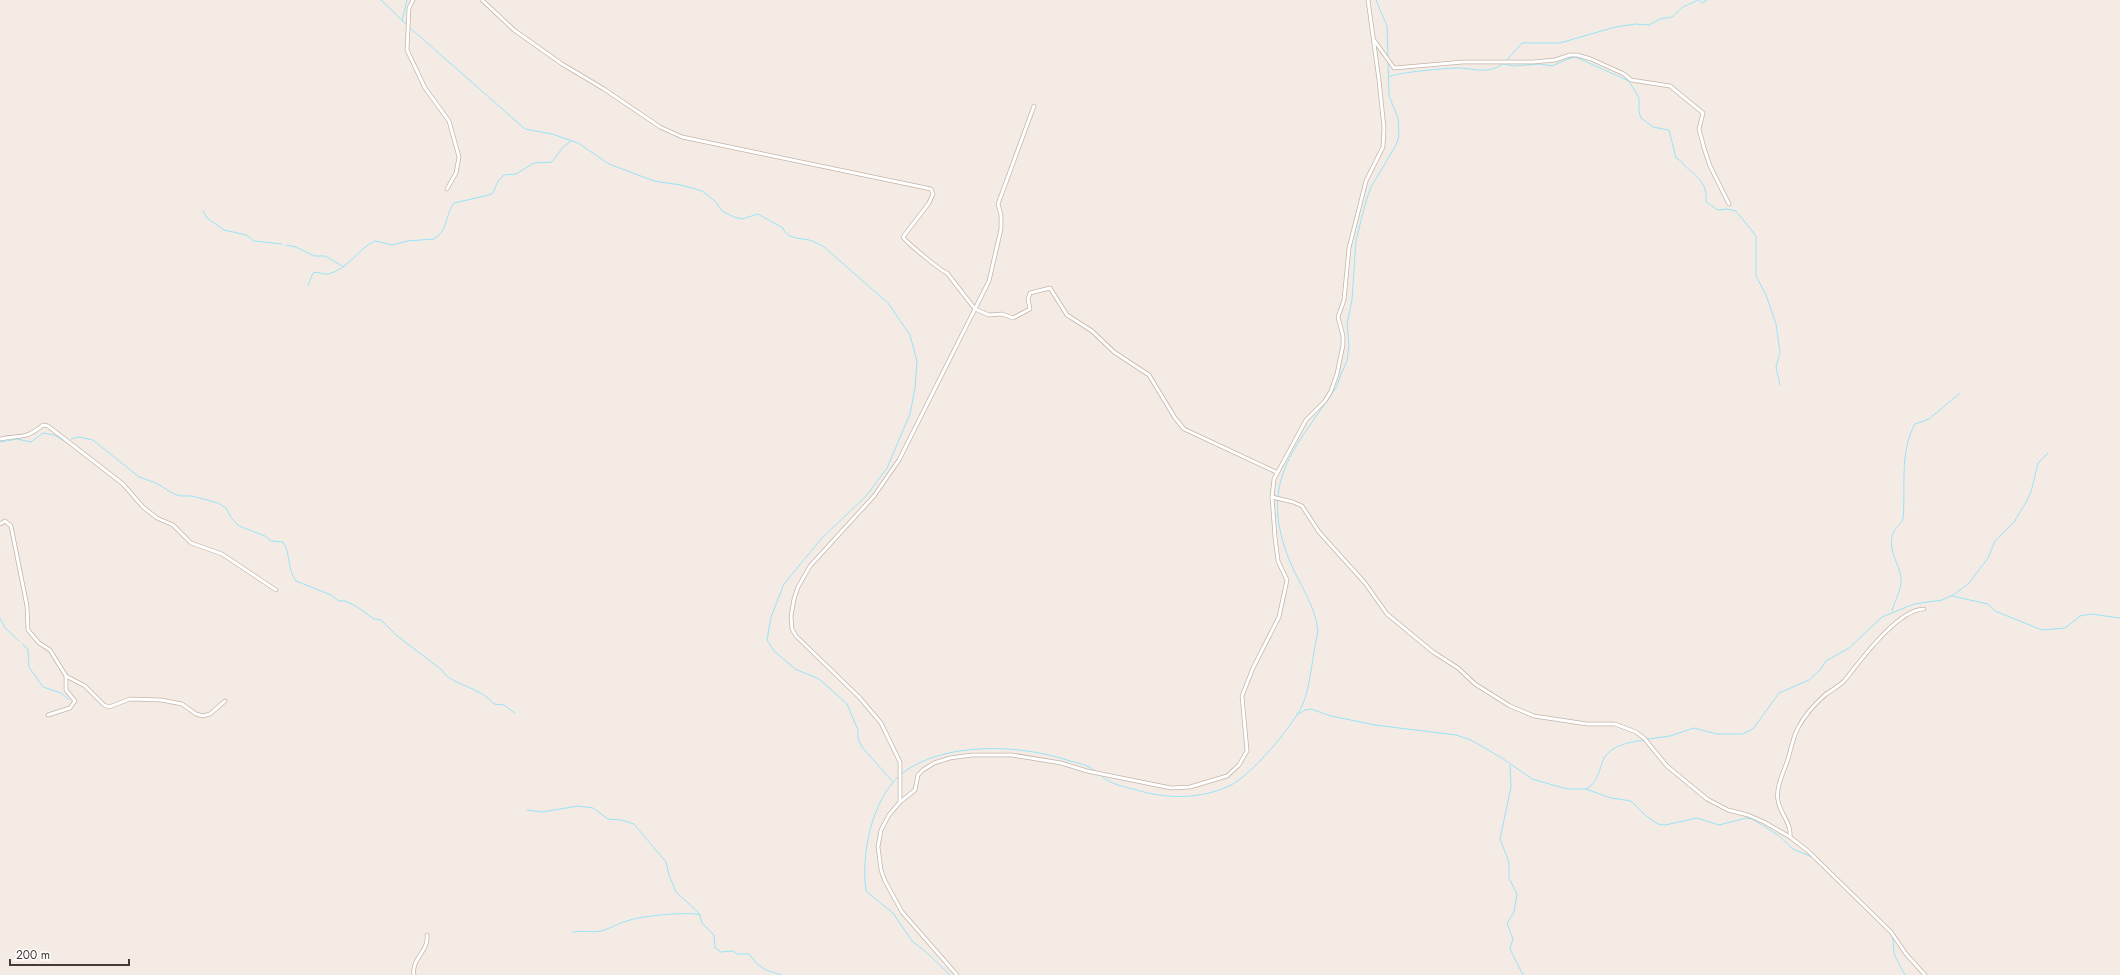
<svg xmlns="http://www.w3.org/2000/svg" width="2120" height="975" font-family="Jost,sans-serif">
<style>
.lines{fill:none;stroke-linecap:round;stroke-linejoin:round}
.stream{stroke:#99e3f8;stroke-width:1}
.street-casing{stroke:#c3b4a8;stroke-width:4.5}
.street{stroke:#fff;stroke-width:3}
</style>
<rect width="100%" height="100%" fill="#f4ece4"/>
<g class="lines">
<g class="stream">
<polyline points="381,0 407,25"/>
<polyline points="1376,0 1387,26 1388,57"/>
<polyline points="1699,0 1702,3 1707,0"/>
<polyline points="402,21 407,0"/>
<path d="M409,27L525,129L552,134L578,143L609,164L654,181L681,185L702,191L715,201L722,211L734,217L742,219L758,214L783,228C786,239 800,238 809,240C815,242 819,244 824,247L888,303L910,335L917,361L915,388L910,414L887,468L867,495L821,539L784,584L771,617L767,640L774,651L795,669L819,679L847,704L858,730V739L862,747L892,781"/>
<polyline points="1506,61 1522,43 1560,43 1615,27 1636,24 1649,25 1660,19 1672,17 1683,7 1698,0"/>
<path d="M1504,64L1513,66L1540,64L1552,66L1568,59L1576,57L1580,59L1629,81L1639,98V112L1641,118L1653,127L1669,130L1676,158C1680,160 1682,162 1685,166C1697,177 1708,183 1706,202L1718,210L1726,209L1736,211L1756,236V276L1766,295L1776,324L1780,352L1776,367L1780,385"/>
<path d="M1389,77C1397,72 1448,68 1460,68C1476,69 1488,74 1503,64"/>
<polyline points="203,211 207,218 224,230 246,235 254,241 282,244"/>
<polyline points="286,245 296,247 314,256 325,256 344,267"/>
<path d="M308,285L313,273C318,271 323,275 328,274C349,269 357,249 375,241L393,245L407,241L434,239C448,231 445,215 454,203L489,195L493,193L498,181L504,175L516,174L534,163L552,162L563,147L571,141"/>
<path d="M71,439L79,437L93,440L139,477L156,483L174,494L181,496H192L218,503L226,508L232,519L239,526L265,536L271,541L283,542C291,554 287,569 296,581L331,595L339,601H345L356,606L374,619L381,620L396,635L442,670C450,685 479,686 494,704L504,705L515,713"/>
<polyline points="0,442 17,439 31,442 43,433 54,435 66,442"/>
<polyline points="1952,596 1988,604 1995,611 2042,630 2065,628 2080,616 2091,614 2120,618"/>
<path d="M1892,611C1895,600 1902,589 1901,577C1899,564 1889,552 1892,537C1893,529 1900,526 1903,519C1906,487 1899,453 1915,424L1929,419L1960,393"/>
<polyline points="0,618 5,628 19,641"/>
<polyline points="22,644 28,649 29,667 43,687 61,693 69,700"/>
<polyline points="1297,715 1305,710 1311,709 1331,716 1375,725 1456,735 1471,740 1502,758 1532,779 1567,789 1586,789 1611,798 1631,801 1646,816 1658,824 1665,825 1697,818 1719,825 1746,818 1752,819 1778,835 1793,849 1812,857"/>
<polyline points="1648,739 1670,736 1694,728 1717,734 1742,734 1753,729 1779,693 1809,680 1820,670 1826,661 1849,648 1882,617 1914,604 1942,600 1955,594 1969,583 1988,558 1995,541 2014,522 2025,504 2031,492 2038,463 2048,453"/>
<polyline points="1510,765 1511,787 1500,839 1509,862 1509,878 1517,894 1514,912 1507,923 1513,939 1510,949 1523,975"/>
<path d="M901,774C943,741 1021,744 1070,761C1078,763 1089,765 1095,771"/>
<path d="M1099,774C1112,786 1124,786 1140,791C1169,799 1201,799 1229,786C1251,776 1291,728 1302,706C1311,687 1312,654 1318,632C1316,607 1300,585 1290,562C1257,480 1295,450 1337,386L1341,374L1347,361L1349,345L1347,324L1352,300L1356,240L1366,201L1371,187L1396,145L1399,136L1398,118L1389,96L1388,62"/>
<path d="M899,776C871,802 861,855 866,891L893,913L912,941L926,952L950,975"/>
<path d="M1586,789C1596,785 1599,772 1602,763C1607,746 1629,742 1644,740"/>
<polyline points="527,810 542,812 578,806 593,808 608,819 621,820 634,824 666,862 669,875 676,892 699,913 702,923 714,935 715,948 721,952 733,951 737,954 749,954 756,963 766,970 782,975"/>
<polyline points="1820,864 1842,886"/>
<polyline points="1855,899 1876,919"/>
<path d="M573,932C583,930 592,933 601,931C610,929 620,922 630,920C642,916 690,911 700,915"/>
<polyline points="1891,934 1893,939 1894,954 1905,975"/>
</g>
<g class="street-casing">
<g id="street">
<polyline points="413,0 409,8 407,50 425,88 449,121 459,157 456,173 447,189"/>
<path d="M482,0L514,30L562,64L604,89L660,127L682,137L931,189L933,194L929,203L903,237C906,242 941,271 947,273L975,309L989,315L1002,314L1013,318L1030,309L1028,299L1030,293L1050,288L1067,315L1092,331L1114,352L1149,375L1175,418L1184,429L1276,472"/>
<polyline points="1374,40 1394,68 1463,62 1533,62 1555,60 1570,55 1577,55 1591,59 1624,74 1631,80 1670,86 1703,113 1699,129 1704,148 1710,166 1729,204"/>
<path d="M0,439C22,434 23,441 43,425L48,426L123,484L143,507L157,518L173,525L191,543L222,554L276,590"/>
<polyline points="1272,497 1293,502 1302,506 1319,532 1365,583 1387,614 1433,652 1458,668 1475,684 1510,706 1534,716 1587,724 1615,724 1636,732 1644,738 1667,766 1707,799 1728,810 1748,815 1764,822 1790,837 1808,851 1891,932 1906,954 1925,975"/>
<polyline points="0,524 5,521 11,526 27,606 28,630 39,643 50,650 66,676 66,690 75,701 70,708 48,715"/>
<polyline points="66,676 85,686 104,705 109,707 130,699 161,700 182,704 196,714 203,716 210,714 225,701"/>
<polyline points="900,802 900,762 881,723 859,697 796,636 792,629 791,616 794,599 798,587 810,566 874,496 899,460 989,281 1001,229 1001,215 998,204 1034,106"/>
<path d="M1790,837C1792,818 1772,810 1779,785C1781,776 1785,768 1788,759C1791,749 1793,737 1798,728C1804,716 1816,703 1825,695C1831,690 1840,686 1845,680C1860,661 1898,609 1924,609"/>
<path d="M414,975C411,959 429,951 427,935"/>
<polyline points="957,975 902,912 885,881 881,870 878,847 881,830 889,815 900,802 915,790 918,775 923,770 934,763 950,758 972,755 1012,755 1061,763 1087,771 1171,788 1190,787 1227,776 1239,765 1247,751 1242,696 1253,668 1279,617 1287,580 1278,561 1275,537 1272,497 1274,479 1306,420 1325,401 1331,391 1337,374 1343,345 1343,336 1338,317 1344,300 1349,248 1366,181 1383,147 1384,128 1379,80 1368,0"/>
</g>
</g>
<use href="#street" class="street"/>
</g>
<path d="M10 959v6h119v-6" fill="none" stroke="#463b33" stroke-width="2"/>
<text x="16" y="959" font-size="12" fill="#463b33" stroke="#ffffff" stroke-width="3" paint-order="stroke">200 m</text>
</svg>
